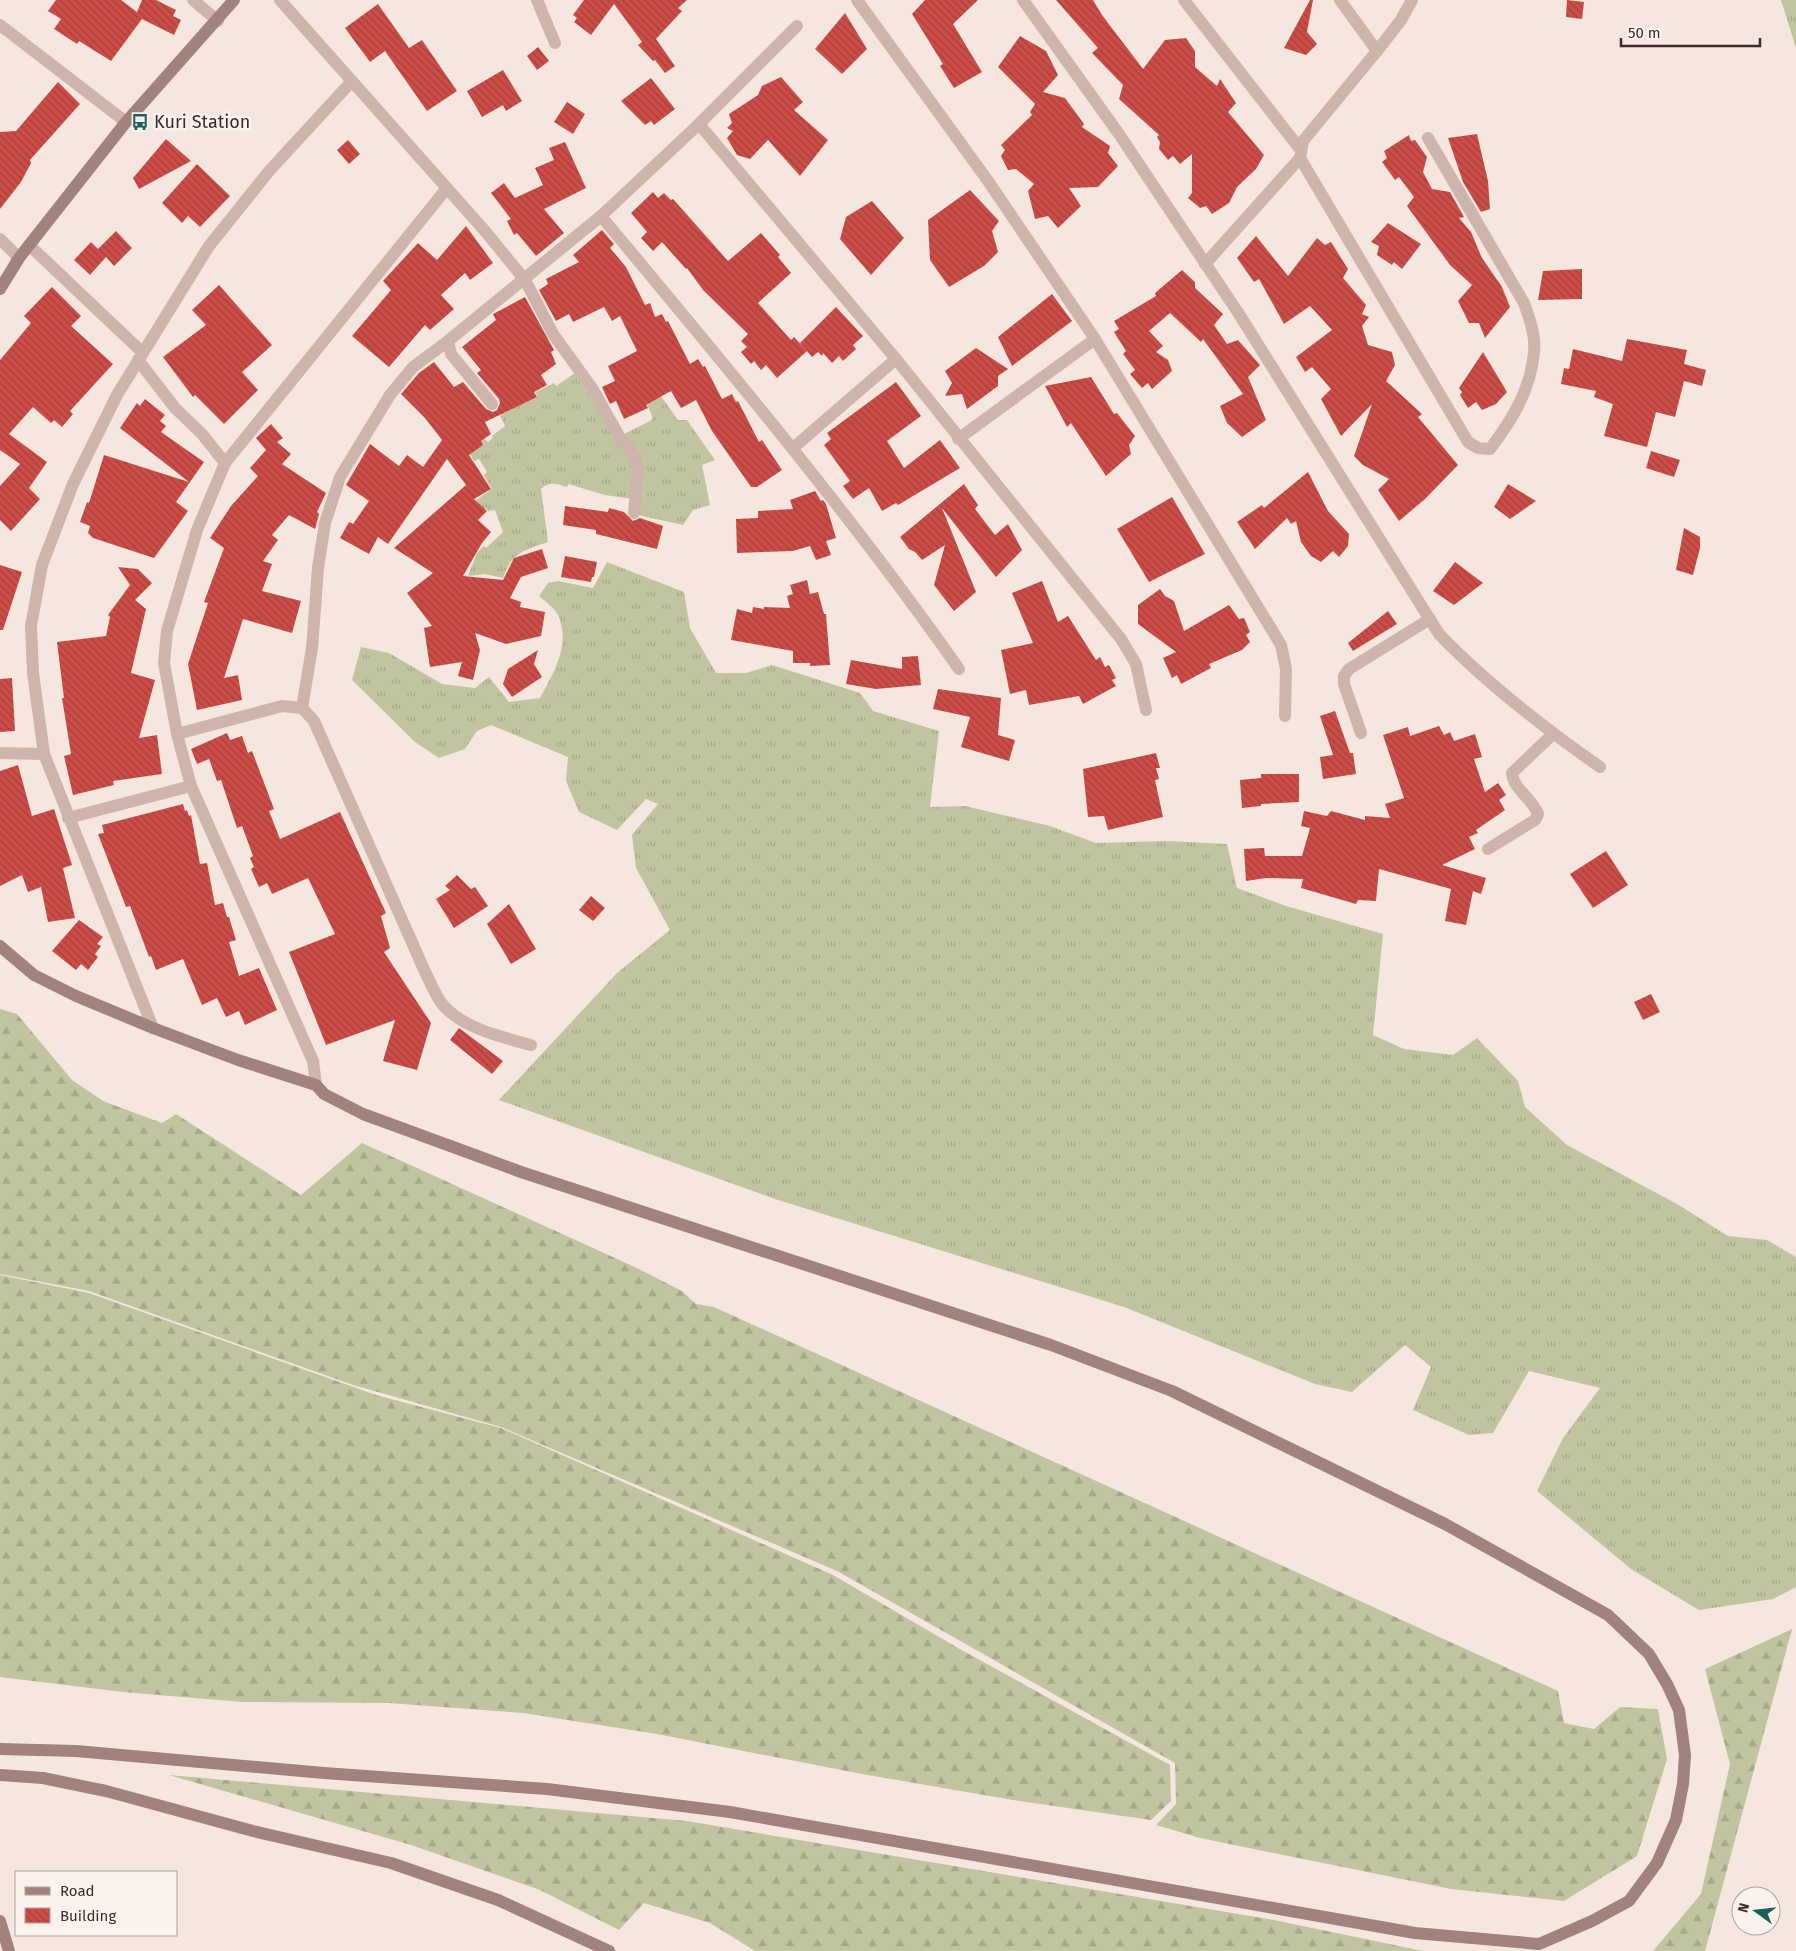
<svg xmlns="http://www.w3.org/2000/svg" width="1796" height="1951" font-family="'Fira Sans',sans-serif">
<style>
.grass{fill:url(#grass-tufts)}
.forest{fill:url(#forest-firs)}
.building{fill:url(#building-back-hatch)}
.lines{fill:none;stroke-linecap:round;stroke-linejoin:round}
.street{stroke:#ceb4ab;stroke-width:12}
.secondary{stroke:#a2827c;stroke-width:12}
.labels{text-anchor:middle;dominant-baseline:central;stroke-width:5;stroke-linejoin:round;paint-order:stroke}
.poi-label{font-size:18px;fill:#3b2c2a;stroke:#fbf2ee;text-anchor:start}
</style>
<defs>
<pattern id="grass-tufts" width="24" height="20" patternUnits="userSpaceOnUse" patternTransform="scale(1.25)"><rect width="24" height="20" fill="#c0c59f"/><path d="M3 7l-1-3M5 7V3M7 7l1-3M15 17l-1-3M17 17v-4M19 17l1-3" fill="none" stroke="#a6a989"/></pattern>
<pattern id="forest-firs" width="22" height="20" patternUnits="userSpaceOnUse" patternTransform="scale(1.25)"><rect width="22" height="20" fill="#c0c59f"/><path d="M5 1l3.5 6h-7zM16 11l3.5 6h-7z" fill="#a6a989"/></pattern>
<pattern id="building-back-hatch" width="6" height="6" patternUnits="userSpaceOnUse" patternTransform="scale(1.25)"><rect width="6" height="6" fill="#cc4d47"/><path d="M-1 5l2 2M0 0l6 6M5-1l2 2" fill="none" stroke="#a7403b"/></pattern>
</defs>
<rect width="100%" height="100%" fill="#f5e7e0"/>
<g class="grass">
<polygon points="1781,0 1796,0 1796,48"/>
<path d="M575,373L636,469L632,499L605,495L568,484L567,487C556,484 550,481 541,489L548,542C523,551 512,552 503,578L485,574L468,576L477,553L484,546L486,548L503,532L495,510L488,511L486,508L482,510L476,500L492,489L484,475L487,472L479,459L474,461L470,454L483,445L481,441L485,439L488,442L493,438L492,436L505,426L500,415L537,397L536,392L554,383L556,386Z"/>
<polygon points="641,390 661,396 678,420 687,420 715,460 702,465 710,505 693,510 683,525 638,515 641,488 622,435 652,420 652,416"/>
<path d="M607,562L684,592L690,628L716,673H746L772,665L860,693L873,711L939,731L930,807L965,806L1050,826L1096,843L1168,841L1227,844L1237,888L1286,906L1383,934L1373,1035L1404,1049L1453,1055L1477,1038L1518,1081L1525,1107L1567,1145L1677,1204L1728,1236L1767,1240L1796,1257V1587L1773,1599L1699,1610L1631,1569L1537,1491L1563,1438L1600,1388L1529,1371L1493,1433L1469,1435L1413,1410L1431,1367L1405,1345L1352,1392L1315,1384L1124,1307L778,1200L499,1100L617,973L670,930L636,868L632,835L658,804L646,799L617,830L579,812L566,781L568,757L491,725L477,731L465,749L439,758L415,742L352,680L361,647L389,653L442,684L475,688L489,677L509,702L540,698C554,672 571,645 558,615C555,608 544,601 539,596L548,583L558,581L593,588Z"/>
</g>
<g class="forest">
<polygon points="0,1009 17,1014 72,1080 103,1101 162,1123 176,1114 301,1195 362,1143 637,1268 682,1291 696,1304 714,1307 1558,1691 1564,1723 1594,1729 1620,1707 1658,1709 1667,1759 1637,1856 1564,1901 1451,1889 1200,1838 1156,1825 1176,1804 1175,1763 837,1571 501,1427 353,1385 89,1291 0,1274"/>
<polygon points="0,1275 89,1293 376,1395 501,1428 833,1575 958,1648 1170,1765 1171,1801 1151,1820 1013,1800 862,1774 657,1734 523,1713 389,1703 242,1702 123,1692 0,1677"/>
<polygon points="1792,1629 1705,1951 1653,1951 1701,1894 1730,1764 1705,1669"/>
<polygon points="169,1775 687,1821 1274,1920 1423,1951 755,1951 710,1923 644,1903 619,1930 540,1890 411,1845"/>
</g>
<g class="building">
<polygon points="56,0 121,0 137,12 142,0 156,0 176,10 173,16 181,20 174,35 142,19 111,61 79,41 77,44 54,29 61,19 48,11"/>
<polygon points="584,0 687,0 678,8 682,11 656,39 675,66 665,73 655,60 653,61 638,45 642,42 614,4 591,35 574,22 577,18 573,15"/>
<polygon points="925,0 978,0 953,24 982,72 954,88 940,66 943,64 912,14"/>
<polygon points="1056,0 1093,0 1102,15 1143,69 1165,40 1186,38 1195,51 1195,67 1217,86 1220,79 1236,103 1228,112 1264,155 1256,169 1237,187 1229,203 1212,214 1206,206 1200,208 1188,198 1192,193 1192,154 1180,164 1173,156 1168,160 1159,149 1160,142 1157,137 1159,135 1119,99 1123,85 1092,53 1098,48"/>
<polygon points="1310,0 1313,0 1307,32 1317,44 1306,55 1284,48"/>
<polygon points="1567,0 1584,2 1582,19 1566,17"/>
<polygon points="378,4 409,48 422,40 457,91 427,111 385,51 370,62 345,28"/>
<polygon points="845,13 867,49 842,74 815,49"/>
<polygon points="1020,36 1046,51 1058,75 1043,92 1065,98 1084,124 1082,127 1110,146 1108,153 1118,166 1098,187 1069,188 1081,206 1058,228 1048,216 1035,219 1028,191 1034,184 1016,169 1008,170 1001,156 1005,150 1001,145 1032,115 1030,112 1035,104 998,67"/>
<polygon points="538,47 549,61 537,70 527,56"/>
<polygon points="503,70 522,101 506,111 503,105 482,117 467,91"/>
<polygon points="781,77 803,102 794,110 828,140 800,176 768,140 750,159 737,155 727,138 733,131 727,128 732,123 729,114 758,95 762,86"/>
<polygon points="651,78 675,109 654,125 651,121 645,125 621,101"/>
<polygon points="58,82 80,104 30,160 31,163 21,182 0,209 0,132 16,131"/>
<polygon points="567,102 585,114 573,134 554,122"/>
<polygon points="1477,134 1488,181 1490,209 1481,212 1463,182 1448,138"/>
<polygon points="1409,135 1411,141 1415,140 1427,157 1423,172 1432,189 1450,192 1464,217 1459,218 1471,232 1482,258 1502,287 1510,307 1485,338 1479,323 1469,323 1458,301 1472,285 1450,265 1407,206 1414,197 1399,177 1395,180 1382,162 1387,158 1384,151"/>
<polygon points="166,139 191,161 139,189 133,178"/>
<polygon points="348,140 360,154 349,164 337,150"/>
<polygon points="565,142 586,188 544,209 564,233 536,256 517,233 514,235 507,221 511,219 491,193 504,183 515,198 543,185 535,168 554,160 549,148"/>
<polygon points="197,164 230,196 200,227 188,216 182,223 162,203"/>
<polygon points="970,190 999,221 992,231 998,252 984,266 949,287 930,260 928,220"/>
<polygon points="653,192 658,198 664,193 671,200 673,199 728,261 761,233 780,255 778,257 791,273 758,303 791,340 794,337 807,351 777,378 766,365 761,370 754,361 751,364 741,352 747,347 741,341 748,334 703,290 687,268 686,269 662,242 653,251 641,238 647,232 631,213"/>
<polygon points="872,201 904,238 871,275 840,239 846,217"/>
<polygon points="1388,223 1421,244 1402,269 1394,262 1392,265 1377,255 1379,246 1371,242"/>
<polygon points="466,226 493,263 470,280 465,273 441,295 454,309 430,330 425,325 389,367 352,336 391,290 383,281 418,243 437,260"/>
<polygon points="602,230 614,244 610,248 626,267 645,305 650,303 655,317 662,314 666,322 668,321 690,364 698,359 703,367 705,366 722,399 732,394 736,402 738,401 759,442 762,440 782,470 757,487 751,487 712,431 696,400 681,408 671,391 646,405 648,408 624,419 616,401 610,404 602,387 615,381 608,366 637,351 620,316 612,321 604,307 573,322 569,314 556,321 539,290 548,284 546,279 579,262 573,255"/>
<polygon points="116,231 132,248 114,266 106,257 90,275 74,260 91,242 98,249"/>
<polygon points="1256,236 1288,276 1317,238 1325,245 1331,242 1348,269 1343,278 1366,305 1362,314 1369,317 1362,326 1368,345 1392,352 1395,365 1386,381 1422,414 1418,417 1458,465 1425,499 1399,521 1378,490 1389,479 1363,465 1354,456 1372,404 1341,436 1321,399 1331,389 1312,367 1305,372 1296,357 1332,330 1310,306 1284,324 1259,279 1254,282 1237,258"/>
<polygon points="1582,269 1582,299 1538,300 1543,271"/>
<polygon points="1182,270 1195,282 1195,288 1223,314 1214,325 1227,344 1238,340 1260,365 1248,377 1266,420 1242,437 1227,423 1220,406 1243,394 1203,339 1201,342 1170,313 1149,331 1163,346 1156,352 1168,360 1172,371 1152,389 1148,383 1142,388 1130,374 1135,370 1123,354 1126,351 1114,332 1119,329 1114,321 1156,296 1155,293"/>
<polygon points="219,285 272,345 242,372 258,390 224,424 195,395 193,397 163,357 206,325 192,310"/>
<polygon points="52,287 81,316 71,326 113,364 70,411 73,414 62,427 54,420 51,423 33,407 9,434 47,462 29,488 40,499 11,531 0,520 0,486 20,464 0,450 0,360 31,323 24,316"/>
<polygon points="1052,294 1072,321 1012,366 998,337"/>
<polygon points="525,297 554,350 551,352 556,364 541,375 547,385 534,392 537,397 485,422 491,434 481,441 483,445 469,455 491,489 474,499 487,511 478,520 491,532 482,543 463,576 503,580 514,558 542,549 548,568 521,577 510,598 521,602 520,607 545,612 541,636 506,644 475,633 480,650 473,680 458,676 462,662 430,667 424,628 432,626 407,593 433,573 394,548 466,485 447,459 388,544 378,537 369,554 340,538 349,522 353,524 369,501 346,485 370,444 399,466 407,455 423,467 442,440 425,418 401,394 419,373 434,362 454,387 463,382 486,409 493,412 497,410 500,403 499,399 477,373 481,370 462,347 496,320 493,314"/>
<polygon points="836,307 863,336 853,345 856,349 843,361 839,356 832,363 823,353 822,356 818,352 812,357 800,343"/>
<polygon points="1627,339 1687,350 1684,364 1706,370 1702,386 1684,381 1675,417 1656,412 1647,447 1604,436 1613,404 1594,397 1596,391 1561,384 1564,368 1569,369 1573,349 1622,361"/>
<polygon points="976,348 1008,369 998,376 998,386 967,409 962,394 945,396 952,383 945,371"/>
<polygon points="1483,352 1507,392 1496,404 1482,410 1476,402 1468,408 1460,395 1462,392 1459,388"/>
<polygon points="1091,377 1114,414 1117,413 1135,436 1129,445 1131,454 1106,476 1071,423 1067,427 1045,386"/>
<polygon points="896,382 921,416 887,441 904,468 940,440 960,468 898,505 896,503 882,511 869,488 853,499 843,486 850,481 824,445 831,439 827,433"/>
<polygon points="145,399 165,415 160,421 166,426 161,432 204,462 176,502 188,511 154,558 93,538 88,533 90,526 80,522 87,502 89,503 104,455 189,482 120,428 137,403 140,406"/>
<polygon points="271,424 283,438 277,442 291,454 282,464 326,493 317,512 319,514 315,529 289,515 272,535 278,540 263,561 272,564 262,591 301,601 292,633 243,619 224,678 238,675 242,700 197,710 188,664 208,603 204,602 224,548 210,538 231,506 258,476 250,468 266,450 256,438"/>
<polygon points="1651,451 1680,460 1674,477 1646,468"/>
<polygon points="1308,472 1328,511 1349,534 1348,546 1339,557 1333,551 1321,562 1311,556 1301,542 1296,521 1291,524 1287,518 1255,549 1237,522 1262,505 1264,508"/>
<polygon points="964,484 978,505 975,509 995,535 1008,524 1022,550 996,577 942,508 976,592 954,611 934,585 945,545 922,560 915,552 909,549 900,537"/>
<polygon points="1508,484 1536,501 1510,519 1494,507"/>
<polygon points="815,491 821,501 823,500 826,504 836,538 826,541 831,555 816,560 810,546 793,551 737,553 736,519 758,518 758,511 793,509 790,500"/>
<polygon points="1172,497 1205,554 1149,582 1117,529"/>
<polygon points="565,506 608,512 609,508 624,512 633,521 640,518 663,526 657,549 596,534 596,530 563,525"/>
<polygon points="1684,528 1700,537 1700,548 1693,575 1676,570"/>
<polygon points="565,556 597,562 594,577 592,577 591,582 561,577"/>
<polygon points="1455,562 1483,583 1454,605 1433,591"/>
<polygon points="0,565 22,572 3,630 0,630"/>
<polygon points="118,567 138,569 152,583 135,600 146,609 131,673 155,680 139,738 157,735 162,774 113,781 114,785 73,795 64,756 71,754 62,698 64,698 57,642 106,636 110,617 108,615 130,585"/>
<polygon points="807,580 810,594 818,592 824,614 826,614 830,665 810,666 810,663 793,663 793,651 731,640 737,609 752,613 753,607 764,609 764,607 790,608 787,596 793,594 790,585"/>
<polygon points="1042,581 1058,622 1068,616 1096,660 1100,657 1105,667 1109,665 1116,678 1112,680 1116,686 1083,704 1079,696 1029,705 1026,690 1010,694 1001,650 1033,643 1012,593"/>
<polygon points="1160,589 1165,596 1174,601 1184,631 1229,605 1239,619 1244,618 1250,632 1246,635 1250,642 1242,650 1209,664 1211,668 1181,684 1177,675 1172,678 1163,658 1176,652 1138,624 1138,605"/>
<polygon points="1388,611 1397,624 1353,651 1348,643"/>
<polygon points="538,650 534,664 542,677 512,697 503,684 508,669"/>
<polygon points="918,656 921,685 876,689 846,684 851,660 902,669 902,657"/>
<polygon points="12,678 15,731 0,732 0,679"/>
<polygon points="938,689 1001,698 998,735 1015,740 1009,761 961,747 970,717 933,709"/>
<polygon points="1335,711 1350,753 1353,753 1356,774 1323,779 1320,757 1333,755 1320,716"/>
<polygon points="1439,726 1444,735 1450,732 1454,741 1475,734 1482,757 1474,759 1485,792 1498,783 1506,795 1499,800 1505,810 1476,830 1478,833 1469,837 1475,849 1442,865 1486,878 1481,894 1473,891 1466,925 1445,921 1451,889 1379,869 1376,901 1358,900 1356,904 1301,888 1303,879 1266,878 1246,881 1244,849 1264,848 1265,856 1302,856 1310,828 1301,826 1304,811 1327,816 1331,811 1365,820 1365,816 1390,818 1385,804 1404,798 1383,735 1408,727 1410,736"/>
<polygon points="227,733 230,740 242,736 248,753 252,751 274,809 269,811 280,839 340,812 386,913 381,916 390,948 384,952 431,1023 417,1070 383,1061 395,1020 326,1045 289,952 335,934 308,878 272,894 267,883 259,887 251,869 254,867 250,858 253,856 242,826 237,828 221,780 217,781 209,759 197,764 191,749"/>
<polygon points="1156,753 1160,768 1156,768 1159,779 1155,780 1163,817 1108,830 1104,816 1088,817 1083,769"/>
<polygon points="18,765 32,816 54,809 72,865 63,868 75,918 48,922 41,887 28,892 22,875 0,886 0,771"/>
<polygon points="1261,774 1299,774 1299,802 1261,804 1261,806 1242,808 1240,780 1261,778"/>
<polygon points="183,804 185,811 187,810 189,816 191,815 200,864 207,863 215,905 223,903 227,917 229,917 236,940 229,942 239,976 259,968 277,1010 245,1025 239,1011 226,1017 217,998 202,1005 183,959 156,970 151,956 149,957 130,906 126,907 98,834 104,833 102,825"/>
<polygon points="1606,851 1628,885 1593,908 1570,874"/>
<polygon points="457,875 471,889 475,887 488,906 454,928 436,899 450,890 445,886"/>
<polygon points="591,896 605,908 593,921 579,910"/>
<polygon points="509,904 536,949 511,964 487,924"/>
<polygon points="79,920 103,937 97,944 101,946 95,954 98,957 88,970 81,964 76,970 52,951"/>
<polygon points="1651,994 1660,1012 1643,1020 1634,1002"/>
<polygon points="459,1028 503,1061 492,1074 450,1040"/>
</g>
<g class="lines">
<g class="street">
<polyline points="193,0 218,21"/>
<polyline points="280,0 485,231 525,280 553,334 592,388 619,436 632,452 638,469 634,513"/>
<polyline points="537,0 555,43"/>
<polyline points="857,0 988,181 1095,339 1281,645 1286,669 1285,716"/>
<path d="M1023,0L1119,134L1239,314L1439,634C1487,684 1543,727 1600,767"/>
<polyline points="1184,0 1300,149"/>
<polyline points="1340,0 1377,51 1401,20 1412,0"/>
<polyline points="0,25 126,122"/>
<path d="M1377,51L1303,141L1300,158L1468,442L1478,448L1490,449C1512,420 1531,389 1534,352C1536,336 1529,317 1524,303L1428,138"/>
<polyline points="699,124 896,359 1121,639 1136,664 1146,710"/>
<path d="M601,216C724,364 848,511 959,669"/>
<polyline points="0,239 19,258"/>
<polyline points="29,245 142,352"/>
<polyline points="1205,264 1300,158"/>
<polyline points="138,360 175,408 202,434 225,463 197,530 167,631 164,663 177,734 191,786 313,1061 316,1085"/>
<polyline points="492,404 451,354 448,341 601,216 699,124 797,26"/>
<polyline points="958,439 1095,339"/>
<polyline points="793,448 896,359"/>
<polyline points="225,463 447,188"/>
<polyline points="302,708 312,648 318,568 325,523 340,477 390,395 413,367 448,341"/>
<polyline points="1361,733 1344,684 1344,676 1349,669 1430,619"/>
<path d="M177,734L282,706L302,708L314,721L426,974C431,983 436,997 443,1005C464,1029 502,1037 531,1045"/>
<polyline points="0,753 44,754"/>
<polyline points="68,818 191,786"/>
<path d="M1488,849L1535,820L1538,814C1533,799 1513,789 1512,773L1553,734"/>
<polyline points="153,1028 44,754 33,673 31,626 42,565 73,484 117,395 209,246 270,170 352,81"/>
</g>
<g class="secondary">
<polyline points="0,289 19,258 126,122 234,0"/>
<polyline points="0,946 34,975 76,996 153,1028 238,1060 316,1085 324,1094 363,1114 521,1172 1051,1345 1172,1391 1445,1524 1608,1615 1649,1654 1667,1684 1679,1710 1685,1755 1683,1784 1676,1820 1657,1863 1629,1901 1592,1921 1539,1944 1415,1933 730,1812 547,1789 324,1773 76,1751 0,1749"/>
<polyline points="0,1775 43,1778 106,1791 253,1831 391,1863 498,1900 609,1951"/>
<polyline points="0,1921 9,1951"/>
</g>
</g>
<defs>
<g id="bus-bare" transform="scale(1.35)"><path d="M-5-6H5V4H4V6H2V4H-2V6H-4V4H-5ZM-3.5-4V0h7V-4ZM-3.5 1.2v1.5H-2V1.2ZM2 1.2v1.5H3.5V1.2Z" fill="#1d6057" stroke="#fbf2ee" stroke-width="2.5" paint-order="stroke"/></g>
</defs>
<g fill-rule="evenodd">
<use href="#bus-bare" x="140" y="122"/>
</g>
<g class="labels">
<g class="poi-label">
<text x="154" y="122">Kuri Station</text>
</g>
</g>
<rect x="15" y="1871" width="162" height="65" fill="#fbf2ee" stroke="#aea3a0"/>
<rect x="25" y="1887" width="25" height="8" fill="#a2827c" stroke="#aea3a0"/>
<text x="60" y="1896" font-size="15" fill="#3b2c2a">Road</text>
<rect x="25" y="1908" width="25" height="15" fill="url(#building-back-hatch)" stroke="#aea3a0"/>
<text x="60" y="1921" font-size="15" fill="#3b2c2a">Building</text>
<g transform="translate(1756 1911) rotate(285)"><circle r="24" fill="#fbf2ee" stroke="#aea3a0"/>
<path d="M0-4L9 19L0 12L-9 19Z" fill="#1d6057"/>
<text y="-8" font-size="14" font-weight="bold" text-anchor="middle" fill="#3b2c2a">N</text>
</g>
<path d="M1621 38v8h139v-8" fill="none" stroke="#3b2c2a" stroke-width="2.5"/>
<text x="1628" y="38" font-size="15" fill="#3b2c2a" stroke="#fbf2ee" stroke-width="4" paint-order="stroke">50 m</text>
</svg>
